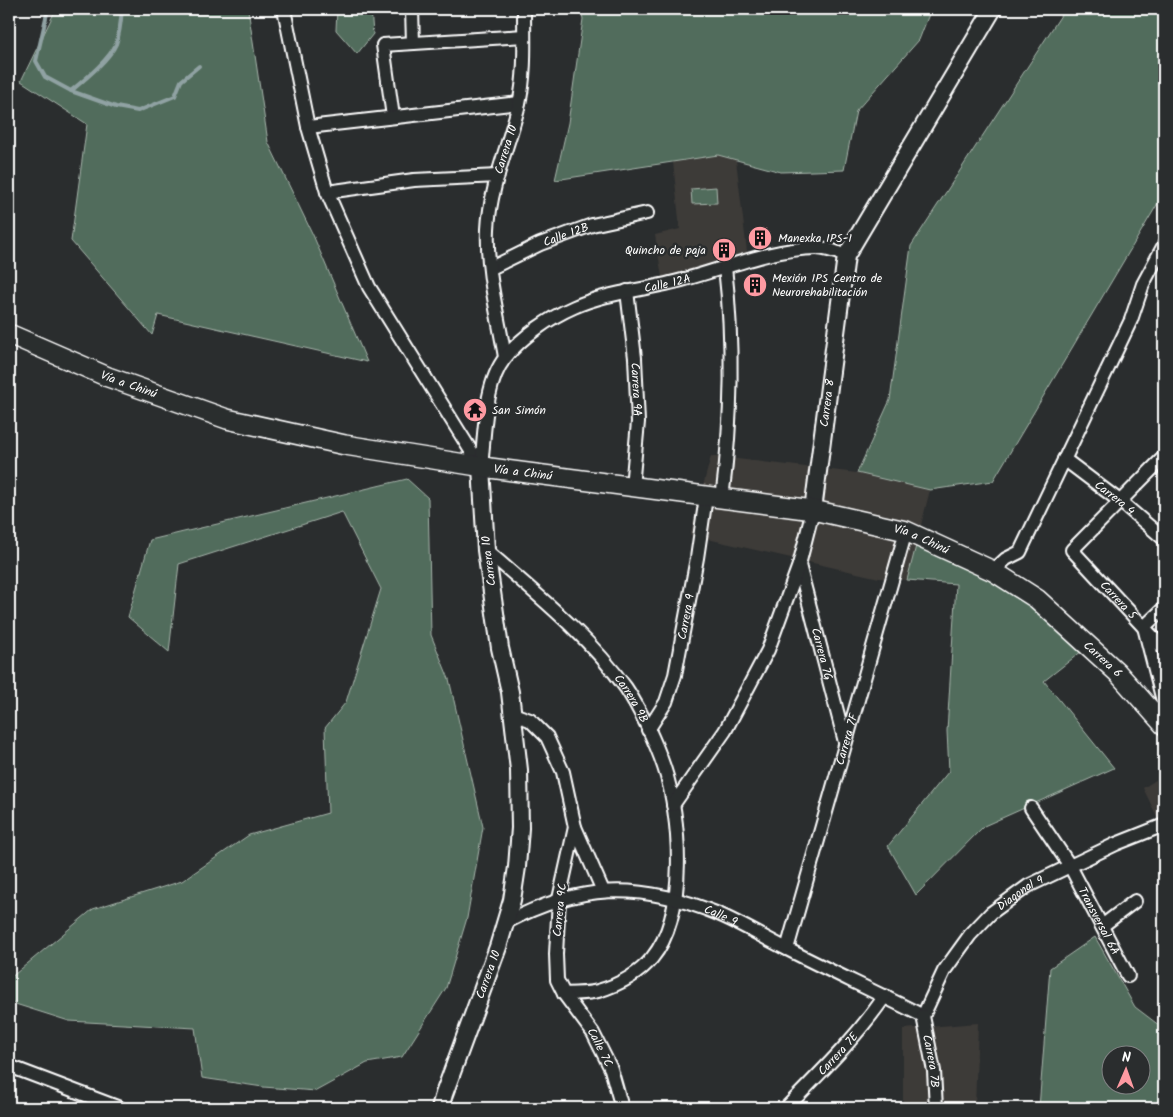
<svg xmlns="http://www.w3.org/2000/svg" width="1173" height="1117" font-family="Kalam,sans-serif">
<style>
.built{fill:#3d3b38}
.green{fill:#516c5b;stroke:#a8b6ad;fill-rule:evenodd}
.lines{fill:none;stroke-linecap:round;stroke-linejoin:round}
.stream{stroke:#90a2a3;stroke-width:4}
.minor-casing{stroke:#fff;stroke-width:16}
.tertiary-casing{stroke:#fff;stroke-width:20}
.secondary-casing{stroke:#fff;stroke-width:22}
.minor{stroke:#2a2d2e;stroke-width:12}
.tertiary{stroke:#2a2d2e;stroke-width:16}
.secondary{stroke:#2a2d2e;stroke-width:19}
.labels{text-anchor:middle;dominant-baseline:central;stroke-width:5;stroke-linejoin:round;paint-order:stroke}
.street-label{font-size:12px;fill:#fff;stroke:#2a2d2e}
.poi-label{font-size:12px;fill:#fff;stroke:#2a2d2e;text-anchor:start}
</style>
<rect width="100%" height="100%" fill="#2a2d2e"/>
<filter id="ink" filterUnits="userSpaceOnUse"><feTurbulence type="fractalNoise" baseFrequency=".02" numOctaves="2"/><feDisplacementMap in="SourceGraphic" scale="10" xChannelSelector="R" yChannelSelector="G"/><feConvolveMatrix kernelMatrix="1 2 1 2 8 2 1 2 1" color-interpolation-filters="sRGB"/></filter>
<g filter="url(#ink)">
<g class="built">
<polygon points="718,155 736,160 747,252 666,278 662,277 655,235 680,229 673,162"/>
<polygon points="711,456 857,473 930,490 907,580 879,578 690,535"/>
<polygon points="1164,775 1164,831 1143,788"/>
<polygon points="978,1023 975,1108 903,1108 903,1029"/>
</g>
<g class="green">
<polygon points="56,9 248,9 268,142 313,235 367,362 158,315 152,335 71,241 87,124 21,81"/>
<polygon points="337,9 371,9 373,34 357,54 336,30"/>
<polygon points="581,9 931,9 919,40 856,111 844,170 781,172 718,155 555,180 568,123 583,19"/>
<polygon points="1065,9 1164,9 1164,193 993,481 930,490 857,473 890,400 911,246"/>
<polygon points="716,187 717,203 692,204 691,189"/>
<polygon points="407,479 428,498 431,635 449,679 483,827 467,918 446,988 402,1057 367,1063 316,1091 263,1087 202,1078 195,1028 69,1021 9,1002 9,979 93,909 182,881 249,835 328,813 325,728 346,702 381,589 342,512 179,564 169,652 128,617 150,540"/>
<polygon points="917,542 993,577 1036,609 1082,651 1044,681 1114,768 984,826 916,895 888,846 949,771 947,731 956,584 907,580"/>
<path d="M1095,937L1135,1007L1164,1029V1108H1039L1050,968ZM1110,1054H1140V1084H1110Z"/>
</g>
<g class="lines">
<g class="stream">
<polyline points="48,9 36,61 45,77 71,91 116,107 138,111 175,96 181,81 199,66"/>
<path d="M71,91C84,80 109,60 116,44C120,33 121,21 122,9"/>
</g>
<g class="minor-casing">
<g id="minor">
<polyline points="284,9 308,127 327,192 369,287 481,467"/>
<polyline points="412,9 413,43"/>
<polyline points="393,117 383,45 524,36"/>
<polyline points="308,127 519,103"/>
<polyline points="327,192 414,180 498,176"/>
<path id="s1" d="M491,268L540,244L592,225L647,213"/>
<path id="s2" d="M627,291L635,358L638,422L632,487"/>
<path id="s3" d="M505,357C498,315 486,271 488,229C490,186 509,145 519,104C526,73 524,40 524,9"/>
<path id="s4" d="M1164,457L1072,550L1164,649"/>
<path id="s5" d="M1064,459L1121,502L1164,539"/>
<path id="s6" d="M481,467C485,434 484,384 505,358C521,337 551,317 574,307C603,294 635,291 666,284C716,273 765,249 816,248C827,248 836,252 846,256"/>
<path d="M722,499C732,421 734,345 725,267"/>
<path id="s7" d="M486,550C535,593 588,635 626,688C640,709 656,743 664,767C681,817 688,914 652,958C639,974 618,985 598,991C588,994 575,993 564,994"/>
<path id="s8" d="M799,565L845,742"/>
<polyline points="993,571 1006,559 1020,552 1131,320 1143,284 1164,245"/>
<polyline points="513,714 530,720 547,737 563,772 575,827 603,891"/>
<polyline points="1162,722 1163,701 1144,627 1164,608"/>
<path id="s9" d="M648,730L666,702L675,675L697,558L706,497"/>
<polyline points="673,805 725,731 768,650 799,565 813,510"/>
<path id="s10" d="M1031,808L1070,866L1128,976"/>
<path id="s11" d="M575,827L559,899L556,954L557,980L564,994L593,1033L611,1069L622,1108"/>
<path id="s12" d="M505,923C579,884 638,881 716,913C740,923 763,937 787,949C832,972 878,993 923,1016"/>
<polyline points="1102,926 1135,901"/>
<path id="s13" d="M787,949L906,531"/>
<path id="s14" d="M923,1016L944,971L970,935L991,913L1028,886L1116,844L1164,825"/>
<path id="s15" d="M923,1016L934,1071L936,1108"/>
<polyline points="9,1066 120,1108"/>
<path id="s16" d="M786,1108C821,1072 856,1038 885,996"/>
</g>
</g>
<g class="tertiary-casing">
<g id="tertiary">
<path id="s17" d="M813,510L846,256L993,9"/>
<path id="s18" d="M440,1108L444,1094L498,947L512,900L517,867L520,828L519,770L510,692L500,648L486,550L481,467"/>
</g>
</g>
<g class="secondary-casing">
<g id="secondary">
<path id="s19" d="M9,334L108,377L227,419L345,445L490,468L813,510L906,531L993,571L1037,599L1117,672L1164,725"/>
</g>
</g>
<use href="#minor" class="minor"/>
<use href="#tertiary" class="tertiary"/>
<use href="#secondary" class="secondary"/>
</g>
</g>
<defs>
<g id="building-disc" transform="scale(1.25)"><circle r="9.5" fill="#ff9aa2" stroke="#2a2d2e"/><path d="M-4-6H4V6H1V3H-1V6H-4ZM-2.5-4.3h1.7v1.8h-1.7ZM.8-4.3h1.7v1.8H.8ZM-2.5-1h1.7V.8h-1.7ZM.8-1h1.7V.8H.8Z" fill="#111"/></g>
<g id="temple-disc" transform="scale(1.25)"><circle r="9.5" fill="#ff9aa2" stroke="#2a2d2e"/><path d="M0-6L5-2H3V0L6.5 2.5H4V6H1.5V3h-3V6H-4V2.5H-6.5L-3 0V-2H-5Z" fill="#111"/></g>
</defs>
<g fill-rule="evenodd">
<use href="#building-disc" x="760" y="238"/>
<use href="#building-disc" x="724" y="250"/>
<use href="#building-disc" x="755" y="285"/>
<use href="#temple-disc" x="475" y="410"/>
</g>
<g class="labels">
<g class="street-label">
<text stroke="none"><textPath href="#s3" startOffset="211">Carrera 10</textPath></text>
<text stroke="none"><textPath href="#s1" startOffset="82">Calle 12B</textPath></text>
<text stroke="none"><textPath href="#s6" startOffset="296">Calle 12A</textPath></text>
<text stroke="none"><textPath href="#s19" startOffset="130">Vía a Chinú</textPath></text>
<text stroke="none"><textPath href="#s2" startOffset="99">Carrera 9A</textPath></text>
<text stroke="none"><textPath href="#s17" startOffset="108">Carrera 8</textPath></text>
<text stroke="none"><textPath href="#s19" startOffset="535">Vía a Chinú</textPath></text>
<text stroke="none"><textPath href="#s5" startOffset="64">Carrera 4</textPath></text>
<text stroke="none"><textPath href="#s19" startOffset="940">Vía a Chinú</textPath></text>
<text transform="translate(489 561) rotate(-97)">Carrera 10</text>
<text stroke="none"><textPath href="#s4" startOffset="199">Carrera 5</textPath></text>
<text stroke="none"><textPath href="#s9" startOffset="121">Carrera 9</textPath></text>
<text stroke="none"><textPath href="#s8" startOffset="92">Carrera 7G</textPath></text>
<text stroke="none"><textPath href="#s19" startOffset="1160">Carrera 6</textPath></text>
<text stroke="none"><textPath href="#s7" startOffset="209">Carrera 9B</textPath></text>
<text stroke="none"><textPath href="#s13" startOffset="218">Carrera 7F</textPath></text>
<text stroke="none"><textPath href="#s14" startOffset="160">Diagonal 9</textPath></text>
<text transform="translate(560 910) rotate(-84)">Carrera 9C</text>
<text stroke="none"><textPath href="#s12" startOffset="225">Calle 9</textPath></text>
<text stroke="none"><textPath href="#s10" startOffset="132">Transversal 6A</textPath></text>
<text stroke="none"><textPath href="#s18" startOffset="142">Carrera 10</textPath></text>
<text stroke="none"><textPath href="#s11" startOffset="235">Calle 7C</textPath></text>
<text stroke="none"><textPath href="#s16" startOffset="75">Carrera 7E</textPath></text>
<text stroke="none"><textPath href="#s15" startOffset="46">Carrera 7B</textPath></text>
</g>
<g class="poi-label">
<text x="778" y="238">Manexka IPS-I</text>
<text x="706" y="250" text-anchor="end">Quincho de paja</text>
<text x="772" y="278">Mexión IPS Centro de<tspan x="772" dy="14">Neurorehabilitación</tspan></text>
<text x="492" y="410">San Simón</text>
</g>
</g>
<rect width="1173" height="1117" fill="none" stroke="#2a2d2e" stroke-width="30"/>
<rect x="15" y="15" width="1143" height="1087" fill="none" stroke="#fff" stroke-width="2" filter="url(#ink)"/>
<g transform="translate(1126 1070) rotate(2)"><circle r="24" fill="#2a2d2e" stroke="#7f8182"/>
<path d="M0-4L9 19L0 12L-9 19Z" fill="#ff9aa2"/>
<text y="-8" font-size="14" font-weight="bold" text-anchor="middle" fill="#ffffff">N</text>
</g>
</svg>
